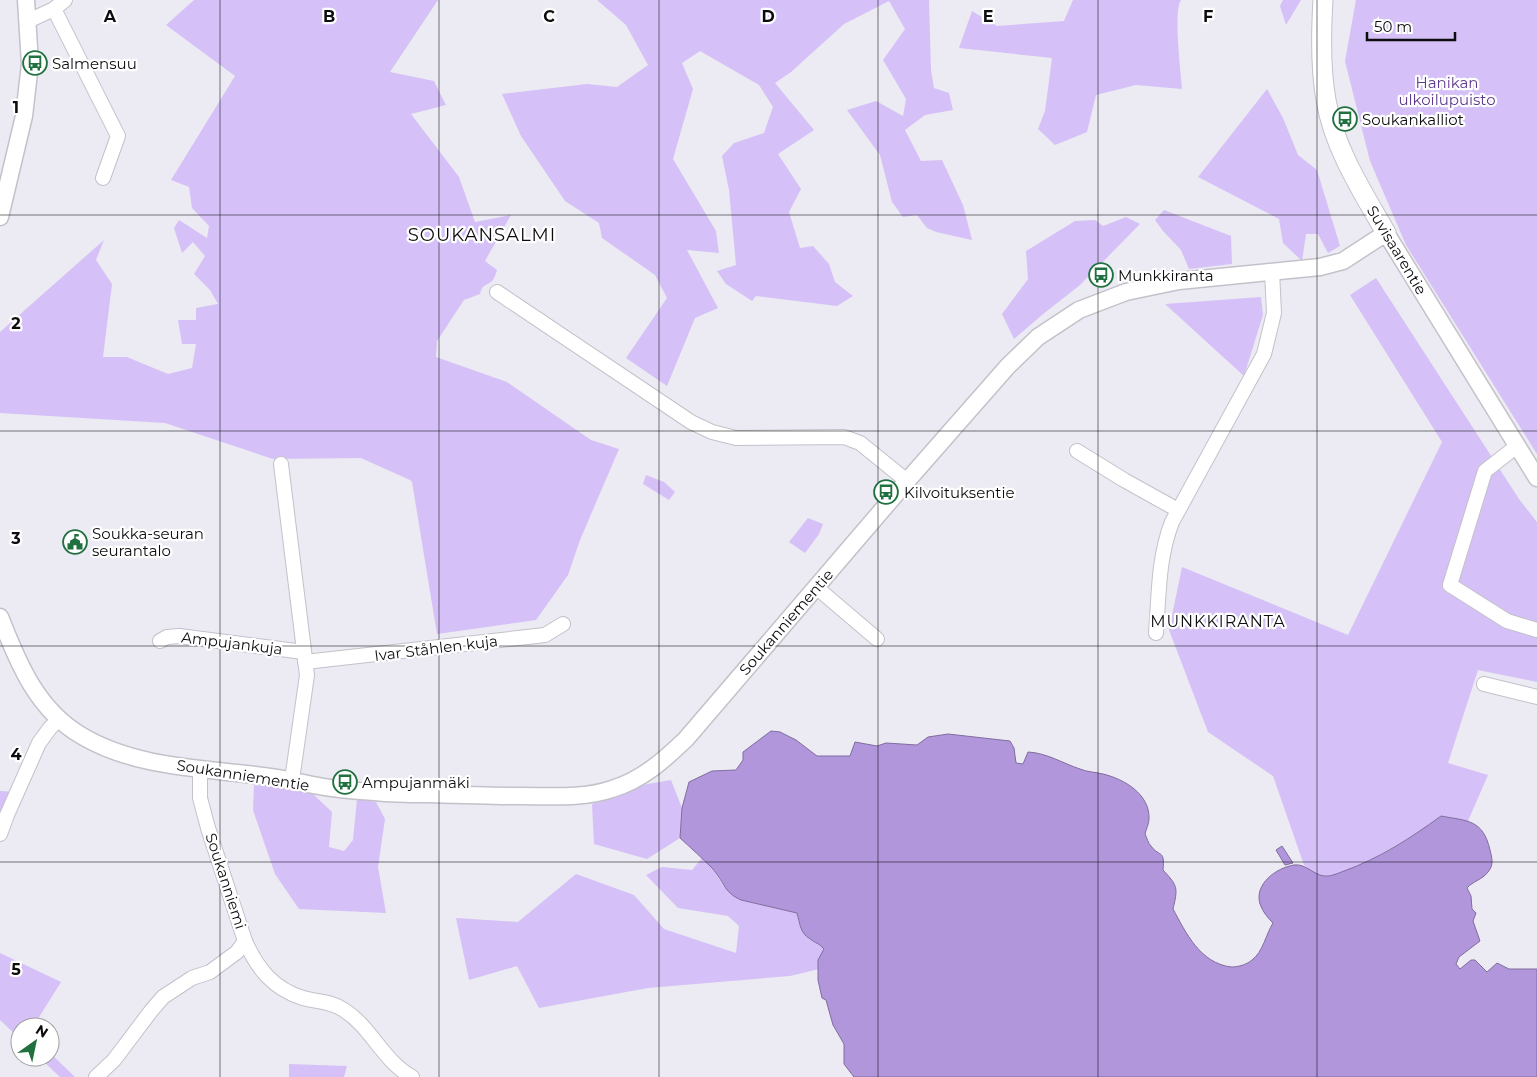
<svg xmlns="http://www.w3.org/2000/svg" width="1537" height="1077" font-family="Montserrat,sans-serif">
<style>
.green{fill:#d5c1f7}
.water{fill:#b196dc;stroke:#806d9e}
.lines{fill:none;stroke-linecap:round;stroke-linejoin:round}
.minor-casing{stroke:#c4c1ca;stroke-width:16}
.tertiary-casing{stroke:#c4c1ca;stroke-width:19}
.secondary-casing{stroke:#c4c1ca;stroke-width:21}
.minor{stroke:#fff;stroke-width:14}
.tertiary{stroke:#fff;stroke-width:16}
.secondary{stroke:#fff;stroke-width:19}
.grid{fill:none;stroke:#0d0c0f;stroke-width:1;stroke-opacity:0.55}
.labels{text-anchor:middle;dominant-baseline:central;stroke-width:4.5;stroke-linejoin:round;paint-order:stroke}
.poi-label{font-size:15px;fill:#0d0c0f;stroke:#fff;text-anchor:start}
.park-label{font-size:15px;fill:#5e3a8d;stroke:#fff}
.street-label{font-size:15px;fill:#0d0c0f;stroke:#fff}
.neighbourhood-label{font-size:16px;letter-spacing:1px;fill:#0d0c0f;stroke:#fff}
.quarter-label{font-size:18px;letter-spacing:1px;fill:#0d0c0f;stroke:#fff}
.grid-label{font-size:16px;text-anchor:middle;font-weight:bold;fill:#0d0c0f;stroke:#fff;stroke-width:4.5;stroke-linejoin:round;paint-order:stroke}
</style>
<rect width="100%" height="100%" fill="#eceaf2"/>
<g class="green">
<path d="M194,0H438L390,72L434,81L446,105L411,114L459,177L475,222L511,215L485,261L497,270C496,273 494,280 491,282C484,287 483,284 480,294L464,300L437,341L436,357L507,382L591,440L619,449L580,540L568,575L536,620L437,634L412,482L410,480L361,458L273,459L165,423L0,413V332L104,240L96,260L112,284L103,357H127L168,374L192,368L196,344H182L178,320H196V308L218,304L210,290L194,274L205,256L193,242L182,253L174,228L179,220L207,238L209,226L192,208L189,187L171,180L235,76L166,25Z"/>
<polygon points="597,0 929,0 931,70 934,88 949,93 953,110 925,115 905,130 921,161 942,160 963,205 972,240 936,232 927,228 917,215 903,217 892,202 880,155 847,110 876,101 903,116 906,99 883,60 905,29 889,1 844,24 791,72 775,83 814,130 778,154 801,189 789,212 800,248 813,246 829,264 835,282 853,296 837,306 756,296 752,301 726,284 717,271 736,265 729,190 722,156 734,143 764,133 773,107 759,85 700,51 682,63 693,89 673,159 716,231 719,253 687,250 718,308 695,318 667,386 626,358 667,298 655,275 602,238 599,223 565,201 521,136 502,94 587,84 617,87 648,65 626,25"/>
<path d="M1073,0H1181C1173,11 1181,73 1182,89L1136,85L1096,95L1087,132L1055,145L1038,129L1045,111L1052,58L959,48L972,11L997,26L1064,21Z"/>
<polygon points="1283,0 1301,0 1286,25 1280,6"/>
<polygon points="1356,0 1537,0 1537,454 1406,245 1370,161 1345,61"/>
<polygon points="1267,89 1283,118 1298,155 1317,170 1340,246 1328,253 1318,234 1306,234 1302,261 1283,243 1279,219 1198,177"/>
<polygon points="1164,210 1231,236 1232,264 1189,269 1181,250 1163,231 1155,220"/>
<polygon points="1126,217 1140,224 1080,285 1042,315 1014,339 1002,314 1028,279 1026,251 1075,221 1095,220 1103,226"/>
<polygon points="1376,278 1519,499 1537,522 1537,682 1478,670 1448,763 1488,775 1468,821 1441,816 1421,831 1364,864 1328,877 1314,873 1304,865 1273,776 1208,732 1169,630 1182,567 1348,635 1442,442 1350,295"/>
<polygon points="1261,297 1263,315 1244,376 1165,304"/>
<polygon points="646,475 664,482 675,492 669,500 643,484"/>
<polygon points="808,518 823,524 819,534 805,553 789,542"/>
<polygon points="671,780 682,808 680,838 647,859 594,844 592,804 625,794 642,785"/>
<polygon points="254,785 277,787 313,794 332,812 329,847 344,851 353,840 357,799 376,802 385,819 378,867 386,913 299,909 275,874 253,810"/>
<polygon points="0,791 17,792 0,834"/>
<path d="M702,858L714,870L723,886L741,900L797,913C799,924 800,933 810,940C816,943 820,943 824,949L818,960L819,969L790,976L648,988L539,1008L517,966L469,980L456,918L518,922L576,874L634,895L664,929L736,953L739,926L728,916L678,908L646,875L662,867L692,870Z"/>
<polygon points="0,953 61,982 36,1022 35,1027 20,1027 20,1039 0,1020"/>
<polygon points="50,1053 75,1077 60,1077 39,1057 50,1057"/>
<polygon points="289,1064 347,1066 344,1077 289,1077"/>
</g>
<g class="water">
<path d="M771,731L780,732L796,740L817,756H850L855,742L877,746L886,743L917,745L928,737L948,734L1010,741L1014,748L1016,763L1023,764L1028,752C1047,753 1062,763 1080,769C1087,772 1095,772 1103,774C1124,779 1150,794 1149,819C1149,824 1146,829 1145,834C1147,838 1148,843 1151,846C1160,858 1165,849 1163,870C1178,886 1178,888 1173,909C1186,933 1200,963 1231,967C1238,967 1246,965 1252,960C1263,952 1266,934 1273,923C1267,917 1263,912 1260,904C1254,884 1276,868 1294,865C1307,863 1315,878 1329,876C1334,875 1339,873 1344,871C1378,859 1411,838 1441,816C1467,821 1483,819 1490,850C1492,858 1494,865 1488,872C1482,880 1473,881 1467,888L1471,896L1472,909L1476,913L1473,921L1480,941L1459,957L1456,964L1460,969L1471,960H1475L1487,972L1497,963L1509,969H1537V1077H854L844,1064V1044L833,1025L826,1000L822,998L818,980V960L824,949C819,943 815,943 810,939C800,933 800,924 797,913L741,900C723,892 724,881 712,868C702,858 691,848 680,838L682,808L689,782L712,771L736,770L743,760V752Z"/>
<polygon points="1282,846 1293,863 1285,865 1276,850"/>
</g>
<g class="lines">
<g class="minor-casing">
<g id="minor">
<polyline points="54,9 118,136 103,178"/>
<polyline points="28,21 54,9 65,0"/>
<polyline points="497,292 691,422 712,432 736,438 844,437 860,443 907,481"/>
<polyline points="1517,446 1485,471 1450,585 1507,621 1537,630"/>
<polyline points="1077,451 1124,480 1178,510"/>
<polyline points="281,464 307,675 292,780"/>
<polyline points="816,587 877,639"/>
<path d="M1156,633C1159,595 1158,558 1172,522L1264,354L1274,313L1272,271"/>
<polyline points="160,641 167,637 179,636 304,652"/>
<polyline points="305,662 545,635 563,624"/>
<polyline points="1484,684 1537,697"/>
<polyline points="0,834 7,815 39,743 50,728 59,719"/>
<path d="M245,941C257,968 273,989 303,998C317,1002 331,1001 344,1010C371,1027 383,1061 412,1077"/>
<polyline points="96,1077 114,1060 151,1011 163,997 192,978 210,972 237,952 245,941 208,828 200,798 200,768"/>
</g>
</g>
<g class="tertiary-casing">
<g id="tertiary">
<polyline points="0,217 24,116 30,64 26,0"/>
<path d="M0,617C18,663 37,710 82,736C136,768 203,768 263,776C280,778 297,782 313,785C333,789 355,791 375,792C393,794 412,794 430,794C460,795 490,796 519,796C550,796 583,799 612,789C642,780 664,760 686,739L907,481L1008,366L1038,337L1079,310L1126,292L1179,281L1320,267L1343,261L1386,233L1537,478"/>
</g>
</g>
<g class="secondary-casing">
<path id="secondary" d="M1323,0C1321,33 1320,67 1326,100C1334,148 1362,191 1386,233"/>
</g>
<use href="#minor" class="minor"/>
<use href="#tertiary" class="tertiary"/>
<use href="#secondary" class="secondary"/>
</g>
<path class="grid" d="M220,0V1077M439,0V1077M659,0V1077M878,0V1077M1098,0V1077M1317,0V1077M0,215H1537M0,431H1537M0,646H1537M0,862H1537"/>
<defs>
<g id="bus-ring" transform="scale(1.25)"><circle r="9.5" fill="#fff" stroke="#207040" stroke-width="1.5"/><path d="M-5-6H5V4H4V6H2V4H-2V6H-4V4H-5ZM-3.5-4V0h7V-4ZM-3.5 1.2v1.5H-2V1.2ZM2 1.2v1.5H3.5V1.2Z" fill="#207040"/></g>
<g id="civic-ring" transform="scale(1.25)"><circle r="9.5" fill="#fff" stroke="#207040" stroke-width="1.5"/><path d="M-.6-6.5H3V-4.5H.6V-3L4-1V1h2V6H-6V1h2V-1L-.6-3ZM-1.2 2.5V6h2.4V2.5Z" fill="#207040"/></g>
</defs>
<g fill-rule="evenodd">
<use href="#bus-ring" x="35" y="63"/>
<use href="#bus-ring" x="1345" y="119"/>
<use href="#bus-ring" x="1101" y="275"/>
<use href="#bus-ring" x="886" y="492"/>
<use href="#civic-ring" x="75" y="542"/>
<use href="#bus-ring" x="345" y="782"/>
</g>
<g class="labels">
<g class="poi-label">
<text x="52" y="63">Salmensuu</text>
<text x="1362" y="119">Soukankalliot</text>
<text x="1118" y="275">Munkkiranta</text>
<text x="904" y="492">Kilvoituksentie</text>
<text x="92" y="533">Soukka-seuran<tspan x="92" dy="17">seurantalo</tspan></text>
<text x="362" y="782">Ampujanmäki</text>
</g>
<g class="park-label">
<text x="1447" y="82">Hanikan<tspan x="1447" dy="17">ulkoilupuisto</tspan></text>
</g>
<g class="street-label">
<text transform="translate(1397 250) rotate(59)">Suvisaarentie</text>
<text transform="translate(786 622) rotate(-49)">Soukanniementie</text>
<text transform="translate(232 643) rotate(7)">Ampujankuja</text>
<text transform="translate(436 648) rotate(-7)">Ivar Ståhlen kuja</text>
<text transform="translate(243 775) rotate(9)">Soukanniementie</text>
<text transform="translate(226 881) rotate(72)">Soukanniemi</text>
</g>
<g class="neighbourhood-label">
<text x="1218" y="621">MUNKKIRANTA</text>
</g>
<g class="quarter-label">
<text x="482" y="235">SOUKANSALMI</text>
</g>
</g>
<g class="grid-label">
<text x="110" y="22">A</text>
<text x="329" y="22">B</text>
<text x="549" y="22">C</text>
<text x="768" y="22">D</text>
<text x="988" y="22">E</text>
<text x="1208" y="22">F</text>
<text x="16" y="113">1</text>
<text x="16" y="329">2</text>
<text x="16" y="544">3</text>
<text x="16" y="760">4</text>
<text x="16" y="975">5</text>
</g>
<g transform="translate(35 1042) rotate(33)"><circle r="24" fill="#ffffff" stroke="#9e9e9f"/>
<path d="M0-4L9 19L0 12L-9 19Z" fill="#207040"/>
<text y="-8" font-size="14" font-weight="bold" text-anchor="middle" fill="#0d0c0f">N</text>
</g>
<path d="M1367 32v8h88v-8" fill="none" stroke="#0d0c0f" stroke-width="2.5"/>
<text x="1374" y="32" font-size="15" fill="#0d0c0f" stroke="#ffffff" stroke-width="4" paint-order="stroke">50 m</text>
</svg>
